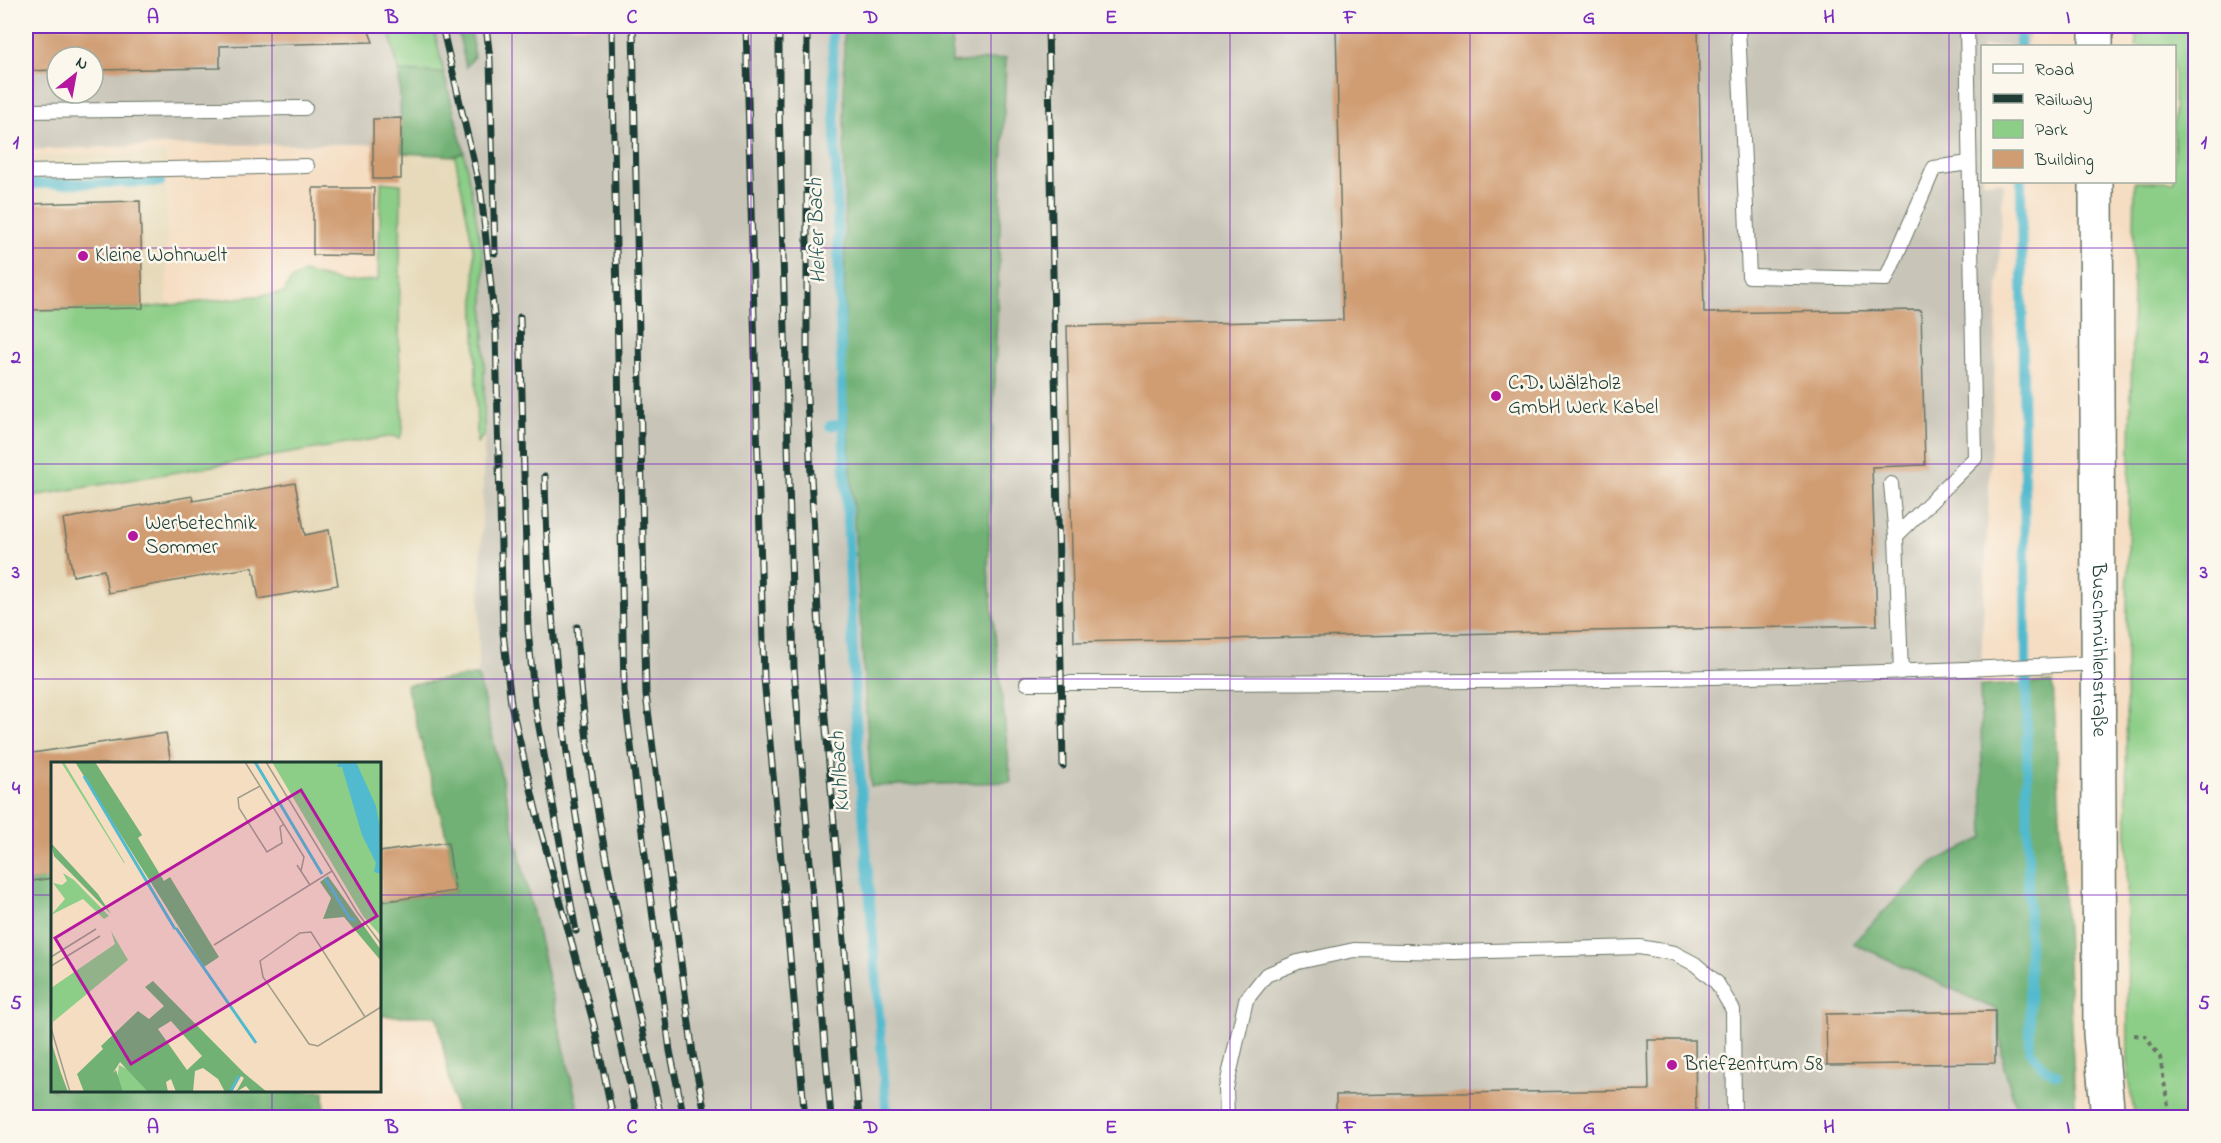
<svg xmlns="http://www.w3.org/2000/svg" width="2221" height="1143" font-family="'Indie Flower',sans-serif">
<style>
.built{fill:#e6daba}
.industrial{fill:#c8c4b8;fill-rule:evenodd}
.green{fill:#8cce87;stroke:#56865e;stroke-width:1.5}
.forest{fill:#71b174;stroke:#487754;stroke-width:1.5}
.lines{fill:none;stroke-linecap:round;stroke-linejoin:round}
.stream{stroke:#51bace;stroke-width:10}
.building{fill:#d09d73}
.service-casing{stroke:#6a7566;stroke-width:16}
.tertiary-casing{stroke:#6a7566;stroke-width:36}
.path{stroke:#6a7566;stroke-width:4;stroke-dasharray:4.5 4.5;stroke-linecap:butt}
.service{stroke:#fff;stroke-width:14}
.tertiary{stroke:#fff;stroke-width:33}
.rail-casing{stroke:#1f3d34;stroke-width:7}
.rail{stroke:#fbf7ec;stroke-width:4.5;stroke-dasharray:14;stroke-linecap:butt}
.grid{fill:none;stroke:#7b2cbf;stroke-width:1.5;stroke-opacity:0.55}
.poi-dot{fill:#b5179e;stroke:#fbf7ec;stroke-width:2}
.labels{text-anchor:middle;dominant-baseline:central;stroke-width:5;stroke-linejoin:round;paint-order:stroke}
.poi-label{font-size:21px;fill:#1f3d34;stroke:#fbf7ec;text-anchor:start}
.street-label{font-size:21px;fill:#1f3d34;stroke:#fbf7ec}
.water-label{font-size:22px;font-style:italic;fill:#2c5c5a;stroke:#fbf7ec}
.inset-river{fill:none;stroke:#51bace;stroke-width:3}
.inset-road{fill:none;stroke:#9f9d89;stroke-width:1.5}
.view{fill:#b5179e;fill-opacity:0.15;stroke:#b5179e;stroke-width:3}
.inset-edge{fill:none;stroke:#1f3d34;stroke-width:3}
.neatline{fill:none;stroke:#7b2cbf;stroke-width:2}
.grid-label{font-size:20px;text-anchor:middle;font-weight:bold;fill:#7b2cbf}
</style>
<rect width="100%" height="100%" fill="#fbf7ec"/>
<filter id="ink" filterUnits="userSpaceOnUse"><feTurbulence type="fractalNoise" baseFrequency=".0167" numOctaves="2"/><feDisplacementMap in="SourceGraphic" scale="12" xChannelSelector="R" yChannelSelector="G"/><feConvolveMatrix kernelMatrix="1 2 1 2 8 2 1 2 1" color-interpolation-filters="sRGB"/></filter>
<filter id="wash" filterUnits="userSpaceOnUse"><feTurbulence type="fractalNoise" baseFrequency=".008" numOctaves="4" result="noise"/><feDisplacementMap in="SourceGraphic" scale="24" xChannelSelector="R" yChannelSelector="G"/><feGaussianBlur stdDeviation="1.35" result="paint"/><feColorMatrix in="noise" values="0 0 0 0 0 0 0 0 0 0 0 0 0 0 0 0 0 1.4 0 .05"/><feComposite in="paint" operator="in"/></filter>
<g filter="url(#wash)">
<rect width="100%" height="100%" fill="#f5ddc2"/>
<g class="built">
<polygon points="402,147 455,156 474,252 484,448 478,675 406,685 448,842 455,891 380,902 380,764 52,764 52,878 26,882 26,494 402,431 399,348"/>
<polygon points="166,153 167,305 26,310 26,156"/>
</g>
<path class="industrial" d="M26,26H2032L2026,46H1982V182H2003L1980,686L2004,1067L2019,1117H574L487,790L478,675L484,448V262L464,152L373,144L165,145L26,150ZM57,57H93V93H57Z"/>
<g class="green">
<polygon points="388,26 433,26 444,73 399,71"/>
<polygon points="2136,26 2195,26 2195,1117 2135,1117 2128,1079 2126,658 2135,182 2174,182 2174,46 2136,46"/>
<polygon points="464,152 484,261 484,435 477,443 474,252 455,156"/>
<polygon points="381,182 401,184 399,348 403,431 399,439 393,436 26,497 26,310 143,308 284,293 290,281 303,272 343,282 378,280"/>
</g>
<g class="forest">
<polygon points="457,26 471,26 474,57 466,67"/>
<polygon points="844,26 951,26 952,63 1006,58 988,569 1011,782 871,786 845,380"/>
<polygon points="399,71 444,73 464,152 455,156 402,153"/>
<polygon points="478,675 580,1117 457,1117 437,1016 380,1016 380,902 455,891 448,842 406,685"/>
<polygon points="2053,682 2076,1117 2019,1117 2004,1067 1997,1010 1853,943 1933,862 1984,838 1980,686"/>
<polygon points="52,878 52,1090 324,1091 325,1117 26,1117 26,882"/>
</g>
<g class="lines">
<g class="stream">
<polyline points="2020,26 2020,46"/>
<polyline points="2021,182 2030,1050 2043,1067 2057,1075"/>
<polyline points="26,184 160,182"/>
<polyline points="843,423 856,720 887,1118"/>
<polyline points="830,426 843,423 832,26"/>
</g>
</g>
<g id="blocks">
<g class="building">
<polygon points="26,26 367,26 373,42 220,46 220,68 93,70 93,57 57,57 57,70 26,71"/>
<polygon points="1336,26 1698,26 1704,313 1921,310 1925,465 1872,467 1877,625 1074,642 1067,326 1343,320"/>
<polygon points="401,118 401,179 373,179 373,119"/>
<polygon points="313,188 374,188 374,256 313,255"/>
<polygon points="140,201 143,308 26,310 26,204"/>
<polygon points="295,483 305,535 329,530 338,585 259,599 253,567 108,593 104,570 73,576 63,519 192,496 193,501"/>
<polygon points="166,733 171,764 52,764 52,878 26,882 26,754"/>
<polygon points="448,842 455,891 380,902 380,852"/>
<polygon points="1995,1011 1995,1063 1827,1065 1826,1014"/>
<polygon points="1648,1040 1695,1040 1696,1118 1336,1118 1336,1095 1649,1090"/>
</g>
</g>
</g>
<g filter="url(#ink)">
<use href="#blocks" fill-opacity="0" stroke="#6a7566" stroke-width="1.5"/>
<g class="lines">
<g class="service-casing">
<g id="service">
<polyline points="1738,26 1749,276 1886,279 1934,168 1969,163"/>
<polyline points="26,111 305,108"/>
<polyline points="26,172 307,166"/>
<polyline points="1891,484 1896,536 1901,672"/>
<polyline points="1896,536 1975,458 1967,26"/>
<path d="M1027,683C1384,683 1741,681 2098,663"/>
<polyline points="1227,1118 1226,1089 1246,1000 1266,975 1298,962 1354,950 1454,952 1639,947 1674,953 1695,964 1717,983 1733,1010 1734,1118"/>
</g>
</g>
<g class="tertiary-casing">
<g id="tertiary">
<polyline points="2096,26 2096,46"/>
<path id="s1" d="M2096,182L2100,1034L2108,1118"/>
</g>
</g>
<polyline class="path" points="2134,1035 2145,1036 2160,1057 2170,1118"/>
<use href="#service" class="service"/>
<use href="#tertiary" class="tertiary"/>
<g class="rail-casing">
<g id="rail">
<polyline points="442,26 481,193 496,334 503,632 511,704 539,823 594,1025 613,1118"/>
<polyline points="486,26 490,59 495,253"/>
<polyline points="612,26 624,691 670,1051 684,1118"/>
<polyline points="633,26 646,695 693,1054 706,1118"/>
<polyline points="746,26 764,678 805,1118"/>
<polyline points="779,26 779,105 794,668 831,1118"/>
<polyline points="807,26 807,397 821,670 859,1118"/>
<polyline points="1048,26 1063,766"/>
<polyline points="520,317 528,629 535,705 576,931"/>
<path d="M545,476C547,604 562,733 583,860C598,946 619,1032 637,1118"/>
<path d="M577,627C584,793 628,955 661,1118"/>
</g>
</g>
<use href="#rail" class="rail"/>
</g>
</g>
<path class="grid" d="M272,26V764M512,26V1118M751,26V1118M991,26V1118M1230,26V1118M1470,26V1118M1709,26V1118M1949,26V1118M26,248H2196M26,464H2196M26,679H2196M26,895H52M380,895H2196M272,1090V1118"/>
<g class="poi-dot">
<circle cx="83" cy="256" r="6"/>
<circle cx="1496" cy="396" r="6"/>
<circle cx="133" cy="536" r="6"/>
<circle cx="1672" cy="1065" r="6"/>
</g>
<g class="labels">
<g class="poi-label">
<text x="95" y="256">Kleine Wohnwelt</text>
<text x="1508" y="384">C.D. Wälzholz<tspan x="1508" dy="24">GmbH Werk Kabel</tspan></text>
<text x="145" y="524">Werbetechnik<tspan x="145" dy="24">Sommer</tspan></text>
<text x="1684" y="1065">Briefzentrum 58</text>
</g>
<g class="street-label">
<text stroke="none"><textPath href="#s1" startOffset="468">Buschmühlenstraße</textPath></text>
</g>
<g class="water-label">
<text transform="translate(818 231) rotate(-92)">Helfer Bach</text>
<text transform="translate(841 772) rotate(-94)">Kuhlbach</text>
</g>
</g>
<g transform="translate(51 762)">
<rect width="330" height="330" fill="#f5ddc2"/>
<path d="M10,0H13L74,101H73ZM221,0H330V174L312,154ZM12,111L23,118L58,154L53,157L32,137L0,153L14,137L2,121L11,123L16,119ZM60,169L77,198L2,260L0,226L64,182ZM68,303L80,309L97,330H72L66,319Z" fill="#8cce87"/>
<path d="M24,0H44L91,73L87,76L113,119L119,115L168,195L153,205ZM0,81L47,132L60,152L3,94ZM277,114L330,188V199L293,155L272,157L280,136L269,120ZM102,219L193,311L216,330H200L195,324L185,330L193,316L190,314L181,330H174L167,317L152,306L144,309L142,330H125L120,317L115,320L117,330H97L69,300L62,311L65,308L72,330H33L26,312L52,287L50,284L87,249L98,257L113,244L94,225ZM120,259L151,294L136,308L107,267ZM0,279L10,311L17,330H0Z" fill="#71b174" fill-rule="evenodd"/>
<path d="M288,0H305L325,44L330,70V112L323,110L325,101L311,73L291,5H286Z" fill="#51bace"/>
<path class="inset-river" d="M204,0L271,112M33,14L124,167M274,116L299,157L304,158M125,166L205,281M179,330L188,314"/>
<path class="inset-road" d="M194,0L209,24M215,0L306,150L330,182M233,62L229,65L231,81L216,90L188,46L187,36L209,24L253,95L250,109M246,103L259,123M163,183L281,109M0,195L45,167M0,204L49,174M314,255L260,170L249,171L209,199L212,215L258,282L267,284L314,255L330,245M0,266L19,330"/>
<path class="view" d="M250,28L326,154L80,302L4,176Z"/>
<rect width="330" height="330" class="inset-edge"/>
</g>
<rect width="2221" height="1143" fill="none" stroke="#fbf7ec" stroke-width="66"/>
<rect x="1981" y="45" width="195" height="138" fill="#fbf7ec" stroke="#a3ada2" stroke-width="1.5"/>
<rect x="1993" y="64" width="30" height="9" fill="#ffffff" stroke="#a3ada2" stroke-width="1.5"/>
<text x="2035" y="75" font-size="18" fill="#1f3d34">Road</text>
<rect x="1993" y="94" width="30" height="9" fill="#1f3d34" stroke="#a3ada2" stroke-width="1.5"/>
<text x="2035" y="105" font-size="18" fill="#1f3d34">Railway</text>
<rect x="1993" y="120" width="30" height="18" fill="#8cce87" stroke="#a3ada2" stroke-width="1.5"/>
<text x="2035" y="135" font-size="18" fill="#1f3d34">Park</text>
<rect x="1993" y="150" width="30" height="18" fill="#d09d73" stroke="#a3ada2" stroke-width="1.5"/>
<text x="2035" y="165" font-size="18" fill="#1f3d34">Building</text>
<g transform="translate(75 75) rotate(31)"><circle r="28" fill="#fbf7ec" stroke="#a3ada2" stroke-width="1.5"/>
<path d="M0-4.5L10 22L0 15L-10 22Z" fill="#b5179e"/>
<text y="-9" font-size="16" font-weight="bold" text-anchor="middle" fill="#1f3d34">N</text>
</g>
<rect x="33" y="33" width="2155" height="1077" class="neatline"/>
<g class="grid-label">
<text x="153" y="23">A</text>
<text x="392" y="23">B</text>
<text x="632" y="23">C</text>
<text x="871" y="23">D</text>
<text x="1111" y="23">E</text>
<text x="1350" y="23">F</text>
<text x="1589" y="23">G</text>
<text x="1829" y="23">H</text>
<text x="2068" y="23">I</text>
<text x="16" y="148">1</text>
<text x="2204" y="148">1</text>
<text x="16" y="363">2</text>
<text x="2204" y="363">2</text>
<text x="16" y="578">3</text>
<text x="2204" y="578">3</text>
<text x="16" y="794">4</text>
<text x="2204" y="794">4</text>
<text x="16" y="1009">5</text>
<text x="2204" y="1009">5</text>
<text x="153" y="1133">A</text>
<text x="392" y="1133">B</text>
<text x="632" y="1133">C</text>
<text x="871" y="1133">D</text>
<text x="1111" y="1133">E</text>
<text x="1350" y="1133">F</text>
<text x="1589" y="1133">G</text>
<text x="1829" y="1133">H</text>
<text x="2068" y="1133">I</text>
</g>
</svg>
